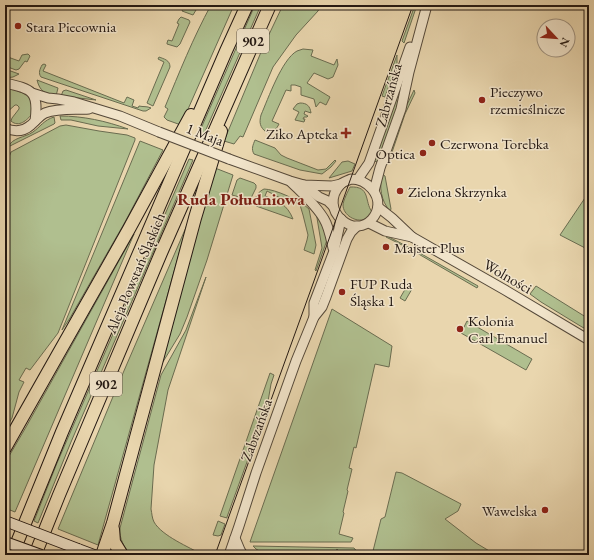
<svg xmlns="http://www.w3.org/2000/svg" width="594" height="560" font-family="'EB Garamond',serif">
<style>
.green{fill:#b0bf8f;stroke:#6a6c50}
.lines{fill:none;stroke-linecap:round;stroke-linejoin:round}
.tertiary-casing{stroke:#544839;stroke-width:11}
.secondary-casing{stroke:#231812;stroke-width:12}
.primary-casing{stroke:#231812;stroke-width:14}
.tertiary{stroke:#f1e4ca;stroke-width:9}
.secondary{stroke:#f1e4ca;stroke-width:10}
.primary{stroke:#e9d6ae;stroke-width:12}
.tram{stroke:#231812;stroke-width:1}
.tertiary-bridge-casing{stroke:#544839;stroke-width:11;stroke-linecap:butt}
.secondary-bridge-casing{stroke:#231812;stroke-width:12;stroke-linecap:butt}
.tertiary-bridge{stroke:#f1e4ca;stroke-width:9}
.secondary-bridge{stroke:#f1e4ca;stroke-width:10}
.poi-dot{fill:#8f2418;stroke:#f1e4ca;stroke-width:1.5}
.labels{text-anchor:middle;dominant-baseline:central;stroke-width:3;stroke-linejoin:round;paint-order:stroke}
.shield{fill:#f1e4ca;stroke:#615549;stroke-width:1}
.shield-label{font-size:14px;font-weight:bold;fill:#231812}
.poi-label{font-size:15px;fill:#231812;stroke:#f1e4ca;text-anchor:start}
.street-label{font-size:15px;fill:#231812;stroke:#f1e4ca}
.quarter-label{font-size:17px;font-weight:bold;fill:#7a1f14;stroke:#f1e4ca}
</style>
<rect width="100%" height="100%" fill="#e9d6ae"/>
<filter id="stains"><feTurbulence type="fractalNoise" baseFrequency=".005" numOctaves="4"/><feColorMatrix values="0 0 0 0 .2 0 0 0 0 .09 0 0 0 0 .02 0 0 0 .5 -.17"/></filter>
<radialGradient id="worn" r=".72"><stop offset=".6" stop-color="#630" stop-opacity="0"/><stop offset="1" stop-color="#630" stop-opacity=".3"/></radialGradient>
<g class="green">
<polygon points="185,5 191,7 193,5 199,5 193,15 182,11"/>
<path d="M211,5H234L181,125L167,120L164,117L168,109L165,107C179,73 193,38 211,5Z"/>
<polygon points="255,5 261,5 204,134 199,133"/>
<polygon points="283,5 321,5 318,11 296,35 273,67 243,137 240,136 234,144 224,141 264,45"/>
<polygon points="415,5 417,5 404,43 402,41"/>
<polygon points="181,17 189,20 190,22 180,44 177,47 167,44 167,43 168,40 172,41 179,24 177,23 179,19"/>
<path d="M303,49L313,50L311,56L334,65L337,59L338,65L333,77L328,79L314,73L307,83L330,97L326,105L320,102L316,107L314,99L301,95V87L295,85H291V91L286,90L272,121L279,124C276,130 273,132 266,132C260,127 259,123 261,115C268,99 282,59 297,51C299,50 301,50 303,49Z"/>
<polygon points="28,54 30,56 27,62 25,61 19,69 16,70 5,66 5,56 19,61 22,55"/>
<polygon points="397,55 397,63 385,97 382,96"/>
<path d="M159,57C164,59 170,60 170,67L153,106L147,103L164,62L158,59Z"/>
<path d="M44,64L46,65L43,71L124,103L127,97L134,100L132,106L138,108L139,106C143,107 147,106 151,108L146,111H143L41,77C38,73 40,69 42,65Z"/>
<polygon points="5,69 19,74 13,77 5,78"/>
<polygon points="404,72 398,107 378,162 373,161"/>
<path d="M37,80L58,88L56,96C45,93 40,92 37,80Z"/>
<path d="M5,86L28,95L31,100L32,114C27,120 19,128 11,121L12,118L19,109V107L17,105H15L5,114Z"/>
<polygon points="66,90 96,100 61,96 63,91"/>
<polygon points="414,90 415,93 405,114 388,164 385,165 403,113"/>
<path d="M300,103C307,103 310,106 311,113L305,111L304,114L308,116L307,117H304L303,119H305L304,122L295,120L299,112L293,109L297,104Z"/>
<path d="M60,116C83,116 106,121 128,129L98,126L71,120H61Z"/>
<path d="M54,117L55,123L54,124L8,147C13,137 24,138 33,132C40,127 44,120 54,117Z"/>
<polygon points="66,125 99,131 127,135 135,138 135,140 58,333 30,370 26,368 19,380 24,382 19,392 12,418 5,430 5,155 9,157 11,152 60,126"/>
<path d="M255,140L275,148L281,155L287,158L318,170L326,169L335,160L336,161L331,167L322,174L300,170L254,154C251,149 253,145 255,140Z"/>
<polygon points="140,141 163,150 125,222 70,318 62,330"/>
<polygon points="189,159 193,160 71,442 38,523 34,521 57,463"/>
<polygon points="348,161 355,164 352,171 329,178 342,162"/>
<polygon points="215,168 233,175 207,260 187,317 180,334 158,370"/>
<path d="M382,174L385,176L391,209L390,211C381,201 379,187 382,174Z"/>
<polygon points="240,178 254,183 256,185 256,188 250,200 232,195 237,180"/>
<path d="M350,187C371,186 364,201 372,212C370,214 367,217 365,219C356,223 343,215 343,205C343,201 348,191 350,187Z"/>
<path d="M264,189C275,189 301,201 309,209L316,245L314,254L304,250L307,240L308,235L303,215L300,205L295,202L284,200L267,191L265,196C278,201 287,204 293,219L256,206L254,202C256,196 258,192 264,189Z"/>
<polygon points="589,192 589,250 560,235"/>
<polygon points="316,212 321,220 327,240 316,271 315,270 322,248"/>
<polygon points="187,225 98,545 58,529 117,387"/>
<polygon points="134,234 15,512 5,508 5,463 26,427"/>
<polygon points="387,236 418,252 478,286 477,288 410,249 386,237"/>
<path d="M206,277L168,390L154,465L151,509C152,514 152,518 154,522C162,536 189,547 203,555H131C124,547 119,539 120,528L161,375L186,330Z"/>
<polygon points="407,286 412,289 405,301 400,298"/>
<polygon points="536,286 589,319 589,329 586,329 582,327 541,302 530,294"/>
<polygon points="332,309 392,346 389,367 375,364 356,448 354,447 349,468 352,469 347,490 348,491 343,512 344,513 339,534 353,538 351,542 250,542"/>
<polygon points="467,321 532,359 526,370 461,333"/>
<polygon points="270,373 274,375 271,384 267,407 227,517 227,518 220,516"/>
<polygon points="396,472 402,473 461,504 458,511 445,519 476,543 496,555 372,555 381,519 385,517"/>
<polygon points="218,521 225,524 221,535 218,536 213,535"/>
<polygon points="253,546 354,548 360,555 343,555 337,549 333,554 333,555 266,555 256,549"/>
</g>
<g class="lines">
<g class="tertiary-casing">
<g id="tertiary">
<path d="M5,83C32,89 39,91 35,121"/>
<polyline points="32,93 48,98 58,99 74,102 120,116 159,132"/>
<path d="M5,128C14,132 23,132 31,125C36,121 39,116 45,113C58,108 75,110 89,109"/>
<polyline points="229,159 290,181 304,185 332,186 341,184"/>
<path d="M351,179C360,179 366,182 372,189C390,210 363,239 342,220C331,211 330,196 340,185C342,182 347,181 351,179Z"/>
<polyline points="358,179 369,163 410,47"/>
<path d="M291,182C302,193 316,205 324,219C329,227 331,239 333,248"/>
<polyline points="304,185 319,197 328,201 333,206"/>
<polyline points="374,191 380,168 401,109 409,72 427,5"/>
<polyline points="378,207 392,218 412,237 505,290 589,340"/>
<polyline points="369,223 385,231 412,237"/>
<polyline points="314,317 314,303 334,251 341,219"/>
<polyline points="235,538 240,550 243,555"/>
<polyline points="229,555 239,526 256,473 296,361 314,317 322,307 326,297 347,239 351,232 357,226"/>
</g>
</g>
<g class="secondary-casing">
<polyline id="secondary" points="78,549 94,555"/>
</g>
<g class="primary-casing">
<g id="primary">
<polyline points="5,448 129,229 191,115"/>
<polyline points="113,529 114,542 122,555"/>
<polyline points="12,555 62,432 226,51 247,5"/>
<polyline points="35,555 59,495 161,253 270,5"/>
<polyline points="102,555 113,523 195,218 221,131"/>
</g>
</g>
<use href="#tertiary" class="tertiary"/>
<use href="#secondary" class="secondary"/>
<use href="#primary" class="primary"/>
<polyline class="tram" points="215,555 310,292 413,5"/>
<g class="tertiary-bridge-casing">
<polyline id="tertiary-bridge" points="159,132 229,159"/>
</g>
<g class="secondary-bridge-casing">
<g id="secondary-bridge">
<polyline points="5,521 78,549"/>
<polyline points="5,542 41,555"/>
</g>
</g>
<use href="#tertiary-bridge" class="tertiary-bridge"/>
<use href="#secondary-bridge" class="secondary-bridge"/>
</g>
<g class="poi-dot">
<circle cx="18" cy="26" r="4"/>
<circle cx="482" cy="100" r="4"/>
<path d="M344 127h4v4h4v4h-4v4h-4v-4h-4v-4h4z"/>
<circle cx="432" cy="143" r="4"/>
<circle cx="423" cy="153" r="4"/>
<circle cx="400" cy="191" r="4"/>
<circle cx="386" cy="247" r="4"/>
<circle cx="342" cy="292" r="4"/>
<circle cx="460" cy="329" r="4"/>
<circle cx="545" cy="510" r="4"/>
</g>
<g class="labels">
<g class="shield">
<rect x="237" y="29" width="32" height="24" rx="3"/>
<rect x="90" y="372" width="32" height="24" rx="3"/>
</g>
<g class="shield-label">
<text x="253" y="41">902</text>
<text x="106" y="384">902</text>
</g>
<g class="poi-label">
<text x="26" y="26">Stara Piecownia</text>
<text x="490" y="91">Pieczywo<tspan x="490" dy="17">rzemieślnicze</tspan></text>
<text x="338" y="133" text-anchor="end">Ziko Apteka</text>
<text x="440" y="143">Czerwona Torebka</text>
<text x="415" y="153" text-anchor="end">Optica</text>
<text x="408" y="191">Zielona Skrzynka</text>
<text x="394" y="247">Majster Plus</text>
<text x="350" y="283">FUP Ruda<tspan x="350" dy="17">Śląska 1</tspan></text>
<text x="468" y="320">Kolonia<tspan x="468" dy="17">Carl Emanuel</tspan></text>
<text x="537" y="510" text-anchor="end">Wawelska</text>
</g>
<g class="street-label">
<text transform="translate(388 95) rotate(-75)">Zabrzańska</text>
<text transform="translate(205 134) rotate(21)">1 Maja</text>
<text transform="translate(135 273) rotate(-67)">Aleja Powstań Śląskich</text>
<text transform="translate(508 276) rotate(30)">Wolności</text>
<text transform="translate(256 430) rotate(-70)">Zabrzańska</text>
</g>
<g class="quarter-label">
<text x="241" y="199">Ruda Południowa</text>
</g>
</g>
<rect width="594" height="560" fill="none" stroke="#e9d6ae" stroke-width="20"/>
<rect x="6" y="6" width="582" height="548" fill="none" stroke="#231812" stroke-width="2"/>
<rect x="10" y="10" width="574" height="540" fill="none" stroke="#231812"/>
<g transform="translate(556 38) rotate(116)"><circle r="19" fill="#f1e4ca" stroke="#9f9280"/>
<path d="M0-3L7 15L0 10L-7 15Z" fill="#8f2418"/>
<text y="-6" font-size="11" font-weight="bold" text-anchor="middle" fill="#231812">N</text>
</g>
<rect width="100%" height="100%" filter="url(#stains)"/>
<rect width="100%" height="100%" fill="url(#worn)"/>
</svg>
